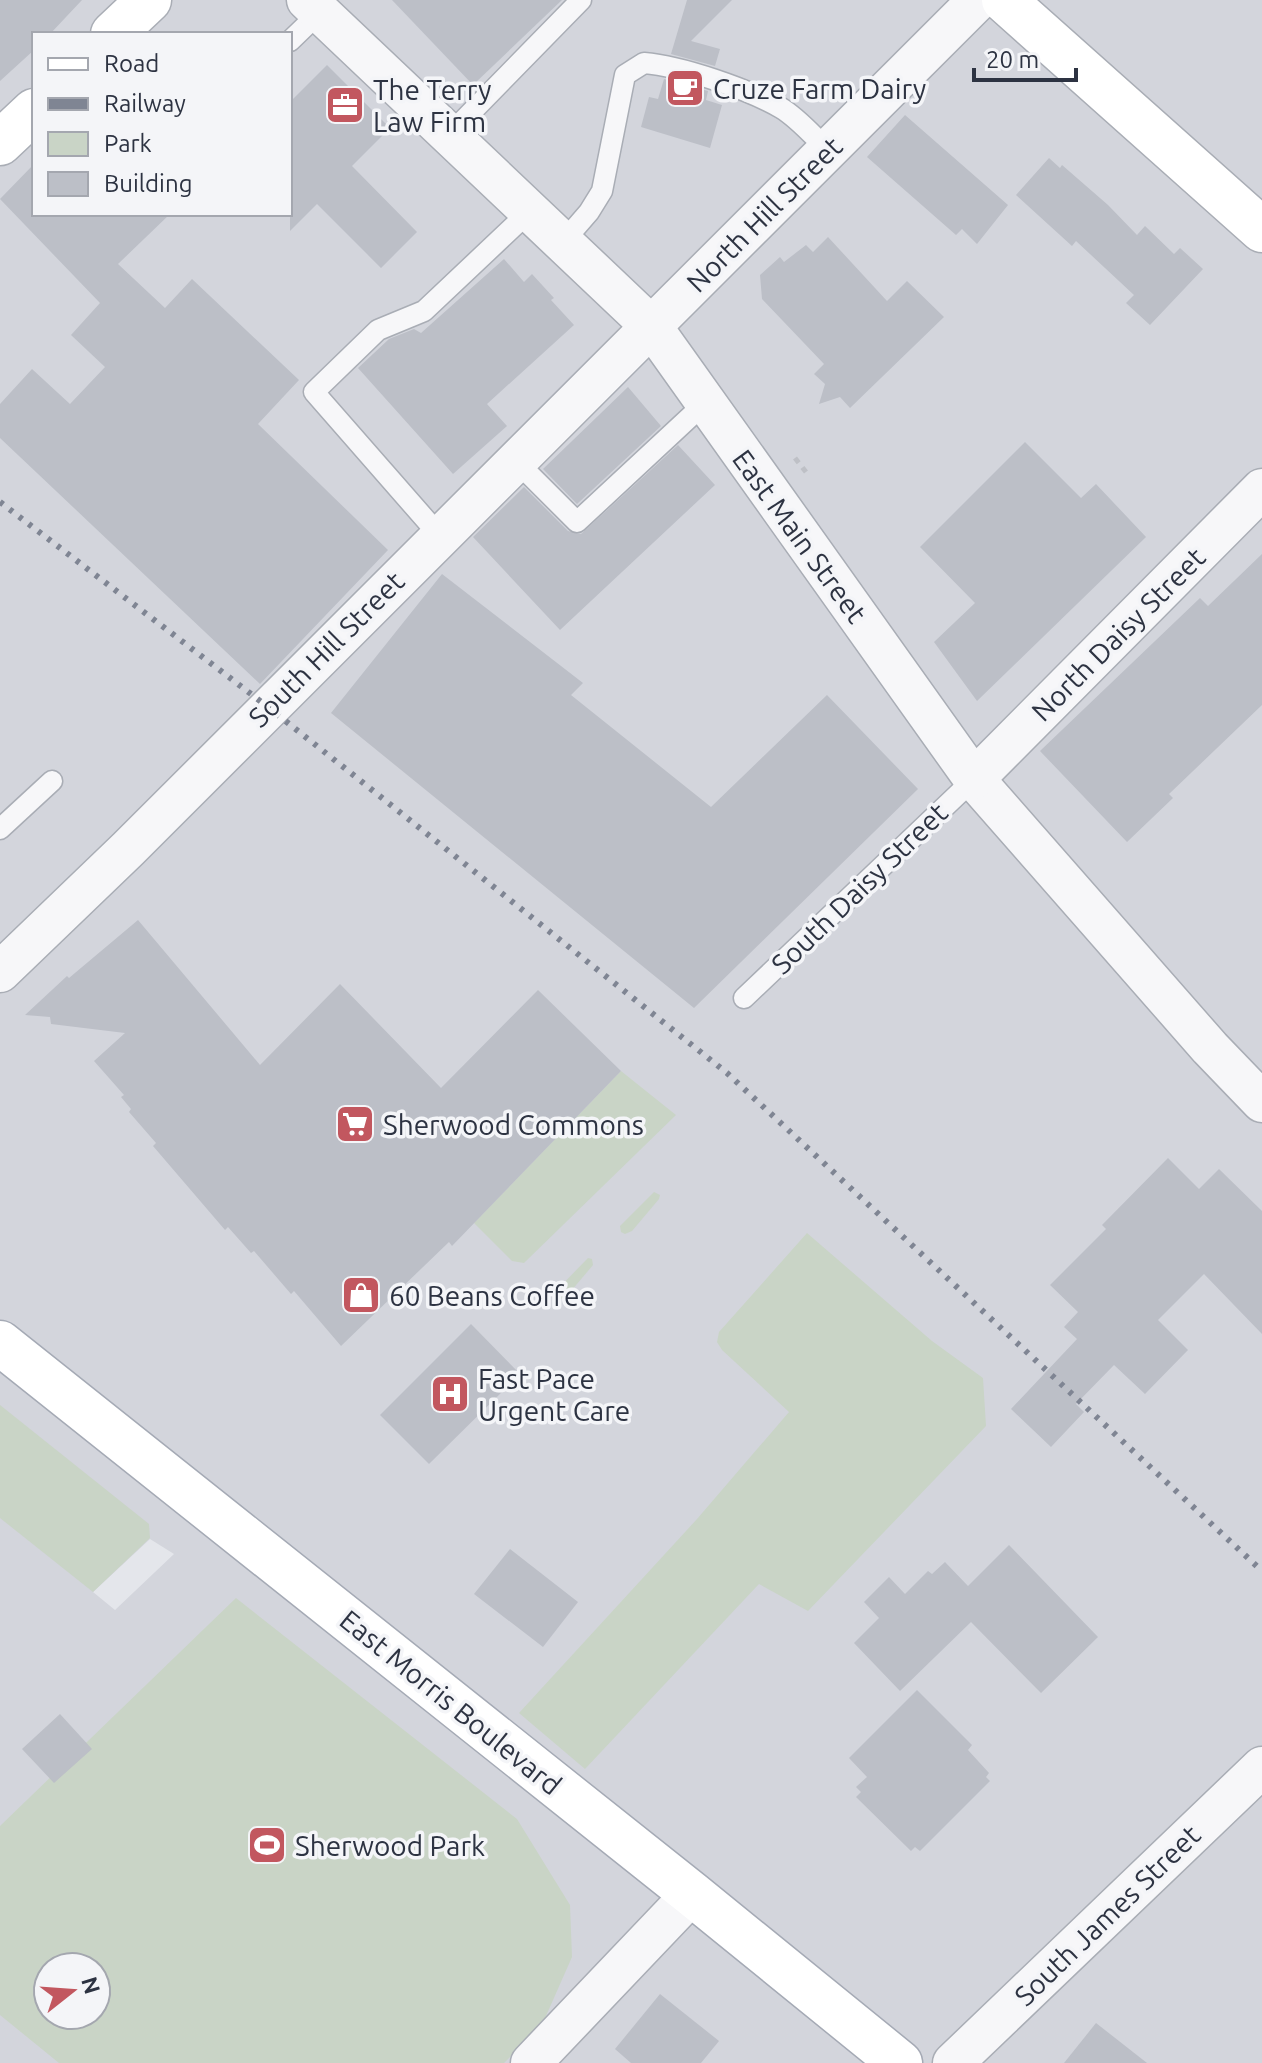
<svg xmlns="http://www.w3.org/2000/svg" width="1262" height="2063" font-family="Ubuntu,sans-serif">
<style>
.built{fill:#d3d5dc;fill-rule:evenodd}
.green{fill:#c9d4c6;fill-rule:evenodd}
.building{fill:#bcbfc7}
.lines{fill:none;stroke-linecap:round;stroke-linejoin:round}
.lane-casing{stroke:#a9adb5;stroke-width:23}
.street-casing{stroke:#a9adb5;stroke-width:43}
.secondary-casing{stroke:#a9adb5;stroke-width:47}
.primary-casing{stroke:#a5aab5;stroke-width:47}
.path{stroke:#bec0c6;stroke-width:5;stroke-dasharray:6 6;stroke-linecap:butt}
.lane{stroke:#f7f7f9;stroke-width:20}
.street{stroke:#f7f7f9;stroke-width:40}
.secondary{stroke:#fff;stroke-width:44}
.primary{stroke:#fff;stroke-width:44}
.rail{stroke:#7f8593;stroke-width:6;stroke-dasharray:4 8;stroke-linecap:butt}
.labels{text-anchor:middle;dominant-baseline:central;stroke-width:7;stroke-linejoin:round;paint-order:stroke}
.poi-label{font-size:28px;fill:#2d3342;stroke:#f4f5f8;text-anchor:start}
.street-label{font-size:28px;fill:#2d3342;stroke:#f4f5f8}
</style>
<rect width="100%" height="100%" fill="#e4e6eb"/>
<path class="built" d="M0,0H1262V2063H0ZM34,34H290V214H34ZM150,1539L174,1554L115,1610L93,1592ZM48,1967H96V2015H48Z"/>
<g class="green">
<polygon points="621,1071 676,1115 524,1263 512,1261 474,1223"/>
<polygon points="654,1192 660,1195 659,1199 632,1231 625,1234 621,1232 620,1226"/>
<polygon points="807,1233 932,1341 983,1378 986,1426 808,1611 759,1584 585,1769 519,1713 697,1519 789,1412 722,1350 717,1342 719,1332"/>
<polygon points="588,1258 592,1259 593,1265 566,1297 559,1300 555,1298 554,1293"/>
<polygon points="0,1405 149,1524 150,1538 93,1592 0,1518"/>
<path d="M236,1598L517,1819L570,1905L572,1957L542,2025L504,2063H59L0,2015V1826ZM48,1967H96V2015H48Z"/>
</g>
<g class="building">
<polygon points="0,0 82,0 50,34 34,34 34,50 0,81"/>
<polygon points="392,0 562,0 473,85"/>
<polygon points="687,0 732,0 691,41 720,49 715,66 671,54"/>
<polygon points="327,65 390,128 352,166 417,232 381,268 317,204 290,231 290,102"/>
<polygon points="664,79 708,91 706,100 722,105 710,148 641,127 649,97 658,99"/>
<polygon points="905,115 1008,205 977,244 962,229 956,235 867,157"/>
<polygon points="1049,158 1060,168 1062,165 1108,205 1137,235 1145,226 1174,254 1180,248 1203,269 1150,325 1126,303 1134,295 1076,241 1072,246 1016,195"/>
<polygon points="34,164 34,214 170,214 118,264 165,308 192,279 299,380 258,424 388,550 260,684 0,438 0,404 32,369 70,404 105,367 71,335 100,303 0,199"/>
<polygon points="828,237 887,301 907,281 944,317 850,408 840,397 819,404 825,384 814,374 824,364 762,299 760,275 780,257 784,262 806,245 813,252"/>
<polygon points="504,259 524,282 532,274 554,298 551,300 574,325 487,404 507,426 453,474 358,368 389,339 414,329 421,333"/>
<polygon points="628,387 661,426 577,504 543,469"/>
<polygon points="1025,442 1081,498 1096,484 1146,537 977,701 934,642 975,603 920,547"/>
<polygon points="678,445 715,485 560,630 473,537 524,487 568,531 581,534"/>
<polygon points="1262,554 1262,705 1169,794 1173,798 1127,842 1040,751 1200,598 1208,606"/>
<polygon points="442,574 583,683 571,695 711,807 827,695 918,789 694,1008 331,713"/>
<polygon points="138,920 260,1065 340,984 441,1088 538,990 621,1071 452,1246 449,1242 341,1346 294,1291 291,1294 254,1251 251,1253 228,1227 225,1230 153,1146 156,1143 129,1112 131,1109 121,1097 124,1095 94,1061 125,1033 51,1024 50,1017 25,1015 67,976 69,978"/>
<polygon points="1168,1158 1199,1189 1219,1169 1262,1211 1262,1334 1204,1274 1158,1320 1188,1350 1145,1394 1114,1365 1076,1404 1084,1412 1051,1447 1011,1409 1077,1339 1064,1327 1078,1312 1050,1285 1106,1229 1102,1225"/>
<polygon points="471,1324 520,1374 429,1464 380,1415"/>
<polygon points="1009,1545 1098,1637 1041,1693 971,1622 900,1691 854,1643 879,1618 864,1602 889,1577 905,1594 928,1571 932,1574 945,1562 968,1586"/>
<polygon points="510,1549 578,1602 543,1647 474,1594"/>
<polygon points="917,1690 972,1745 968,1750 989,1773 986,1777 990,1781 920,1851 915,1847 911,1851 856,1797 861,1792 856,1787 867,1777 849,1758"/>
<polygon points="60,1714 92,1749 54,1783 22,1749"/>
<polygon points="660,1994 719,2041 701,2063 631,2063 615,2049"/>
<polygon points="1096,2023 1147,2063 1064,2063"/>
</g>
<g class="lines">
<g class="lane-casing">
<g id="lane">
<polyline points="290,41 320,12"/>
<polyline points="449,135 581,0"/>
<path d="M563,242L589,212L602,191L625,75L644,63C681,66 748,89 781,108C798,118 813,136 828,150"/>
<polyline points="515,460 577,522 705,403"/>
<polyline points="440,536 314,392 378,330 424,311 530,211"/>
<polyline points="0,829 52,781"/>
<polyline points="744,998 974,779"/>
</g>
</g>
<g class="street-casing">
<g id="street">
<polyline points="307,0 652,327 974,779 1210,1048 1262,1102"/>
<polyline points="974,779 1262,489"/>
<polyline points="0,972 128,849 978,0"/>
<polyline points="531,2063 692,1894"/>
<polyline points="953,2063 1262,1767"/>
</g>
</g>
<g class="secondary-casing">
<g id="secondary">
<polyline points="1004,0 1262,230"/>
<polyline points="113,34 149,0"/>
<polyline points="0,143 34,111"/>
</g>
</g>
<g class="primary-casing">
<polyline id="primary" points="0,1343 692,1894 900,2063"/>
</g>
<polyline class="path" points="795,458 806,472"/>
<use href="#lane" class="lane"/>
<use href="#street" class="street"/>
<use href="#secondary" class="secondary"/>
<use href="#primary" class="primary"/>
<polyline class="rail" points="0,502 268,707 727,1073 1262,1571"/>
</g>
<defs>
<g id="cafe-square" transform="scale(2)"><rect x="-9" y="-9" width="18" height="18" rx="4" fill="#c2575f" stroke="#f4f5f8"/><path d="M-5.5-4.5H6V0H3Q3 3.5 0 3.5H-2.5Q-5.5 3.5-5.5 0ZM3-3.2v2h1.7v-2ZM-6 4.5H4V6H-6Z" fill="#fff"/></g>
<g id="office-square" transform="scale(2)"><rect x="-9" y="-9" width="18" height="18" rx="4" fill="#c2575f" stroke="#f4f5f8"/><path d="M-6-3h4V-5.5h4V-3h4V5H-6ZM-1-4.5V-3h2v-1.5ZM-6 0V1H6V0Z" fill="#fff"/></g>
<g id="supermarket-square" transform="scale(2)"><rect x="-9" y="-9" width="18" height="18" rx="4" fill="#c2575f" stroke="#f4f5f8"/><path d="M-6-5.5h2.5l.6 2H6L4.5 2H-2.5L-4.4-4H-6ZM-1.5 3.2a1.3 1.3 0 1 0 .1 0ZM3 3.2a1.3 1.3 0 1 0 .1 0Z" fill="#fff"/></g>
<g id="shop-square" transform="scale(2)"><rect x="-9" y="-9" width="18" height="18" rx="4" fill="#c2575f" stroke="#f4f5f8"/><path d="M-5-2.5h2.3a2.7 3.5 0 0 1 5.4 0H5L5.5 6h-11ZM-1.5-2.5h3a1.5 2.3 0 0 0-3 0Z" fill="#fff"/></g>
<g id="hospital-square" transform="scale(2)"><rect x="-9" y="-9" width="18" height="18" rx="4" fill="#c2575f" stroke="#f4f5f8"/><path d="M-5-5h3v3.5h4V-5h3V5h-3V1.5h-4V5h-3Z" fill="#fff"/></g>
<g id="stadium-square" transform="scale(2)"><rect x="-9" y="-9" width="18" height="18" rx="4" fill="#c2575f" stroke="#f4f5f8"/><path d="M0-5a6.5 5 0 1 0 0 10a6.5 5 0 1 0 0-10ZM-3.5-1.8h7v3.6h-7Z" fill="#fff"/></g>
</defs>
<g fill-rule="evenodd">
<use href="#cafe-square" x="685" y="88"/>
<use href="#office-square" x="345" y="105"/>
<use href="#supermarket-square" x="355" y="1124"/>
<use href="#shop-square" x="361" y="1295"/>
<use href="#hospital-square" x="450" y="1394"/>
<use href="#stadium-square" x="267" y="1845"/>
</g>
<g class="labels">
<g class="poi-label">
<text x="713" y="88">Cruze Farm Dairy</text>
<text x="373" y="89">The Terry<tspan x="373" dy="32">Law Firm</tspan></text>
<text x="383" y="1124">Sherwood Commons</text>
<text x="389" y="1295">60 Beans Coffee</text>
<text x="478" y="1378">Fast Pace<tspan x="478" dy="32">Urgent Care</tspan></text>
<text x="295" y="1845">Sherwood Park</text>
</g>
<g class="street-label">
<text transform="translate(764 214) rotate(-45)">North Hill Street</text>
<text transform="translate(800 536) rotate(54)">East Main Street</text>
<text transform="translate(1118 634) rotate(-45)">North Daisy Street</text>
<text transform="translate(326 649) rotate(-45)">South Hill Street</text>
<text transform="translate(859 888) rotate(-44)">South Daisy Street</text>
<text transform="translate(451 1702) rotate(39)">East Morris Boulevard</text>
<text transform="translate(1107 1915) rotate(-44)">South James Street</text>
</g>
</g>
<rect x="32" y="32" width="260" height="184" fill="#f4f5f8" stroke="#a4a7af" stroke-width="2"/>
<rect x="48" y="58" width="40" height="12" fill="#ffffff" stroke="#a4a7af" stroke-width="2"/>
<text x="104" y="72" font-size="24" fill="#2d3342">Road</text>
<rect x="48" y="98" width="40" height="12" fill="#7f8593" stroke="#a4a7af" stroke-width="2"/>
<text x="104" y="112" font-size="24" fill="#2d3342">Railway</text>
<rect x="48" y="132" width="40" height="24" fill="#c9d4c6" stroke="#a4a7af" stroke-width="2"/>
<text x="104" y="152" font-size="24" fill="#2d3342">Park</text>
<rect x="48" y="172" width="40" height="24" fill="#bcbfc7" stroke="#a4a7af" stroke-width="2"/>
<text x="104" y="192" font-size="24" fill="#2d3342">Building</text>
<g transform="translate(72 1991) rotate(73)"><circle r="38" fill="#f4f5f8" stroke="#a4a7af" stroke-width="2"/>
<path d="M0-6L14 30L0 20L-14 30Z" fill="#c2575f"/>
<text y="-12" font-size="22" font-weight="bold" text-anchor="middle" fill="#2d3342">N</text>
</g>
<path d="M974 68v12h102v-12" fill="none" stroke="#2d3342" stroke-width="4"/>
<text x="986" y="68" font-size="24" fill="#2d3342" stroke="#f4f5f8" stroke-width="6" paint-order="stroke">20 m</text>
</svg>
